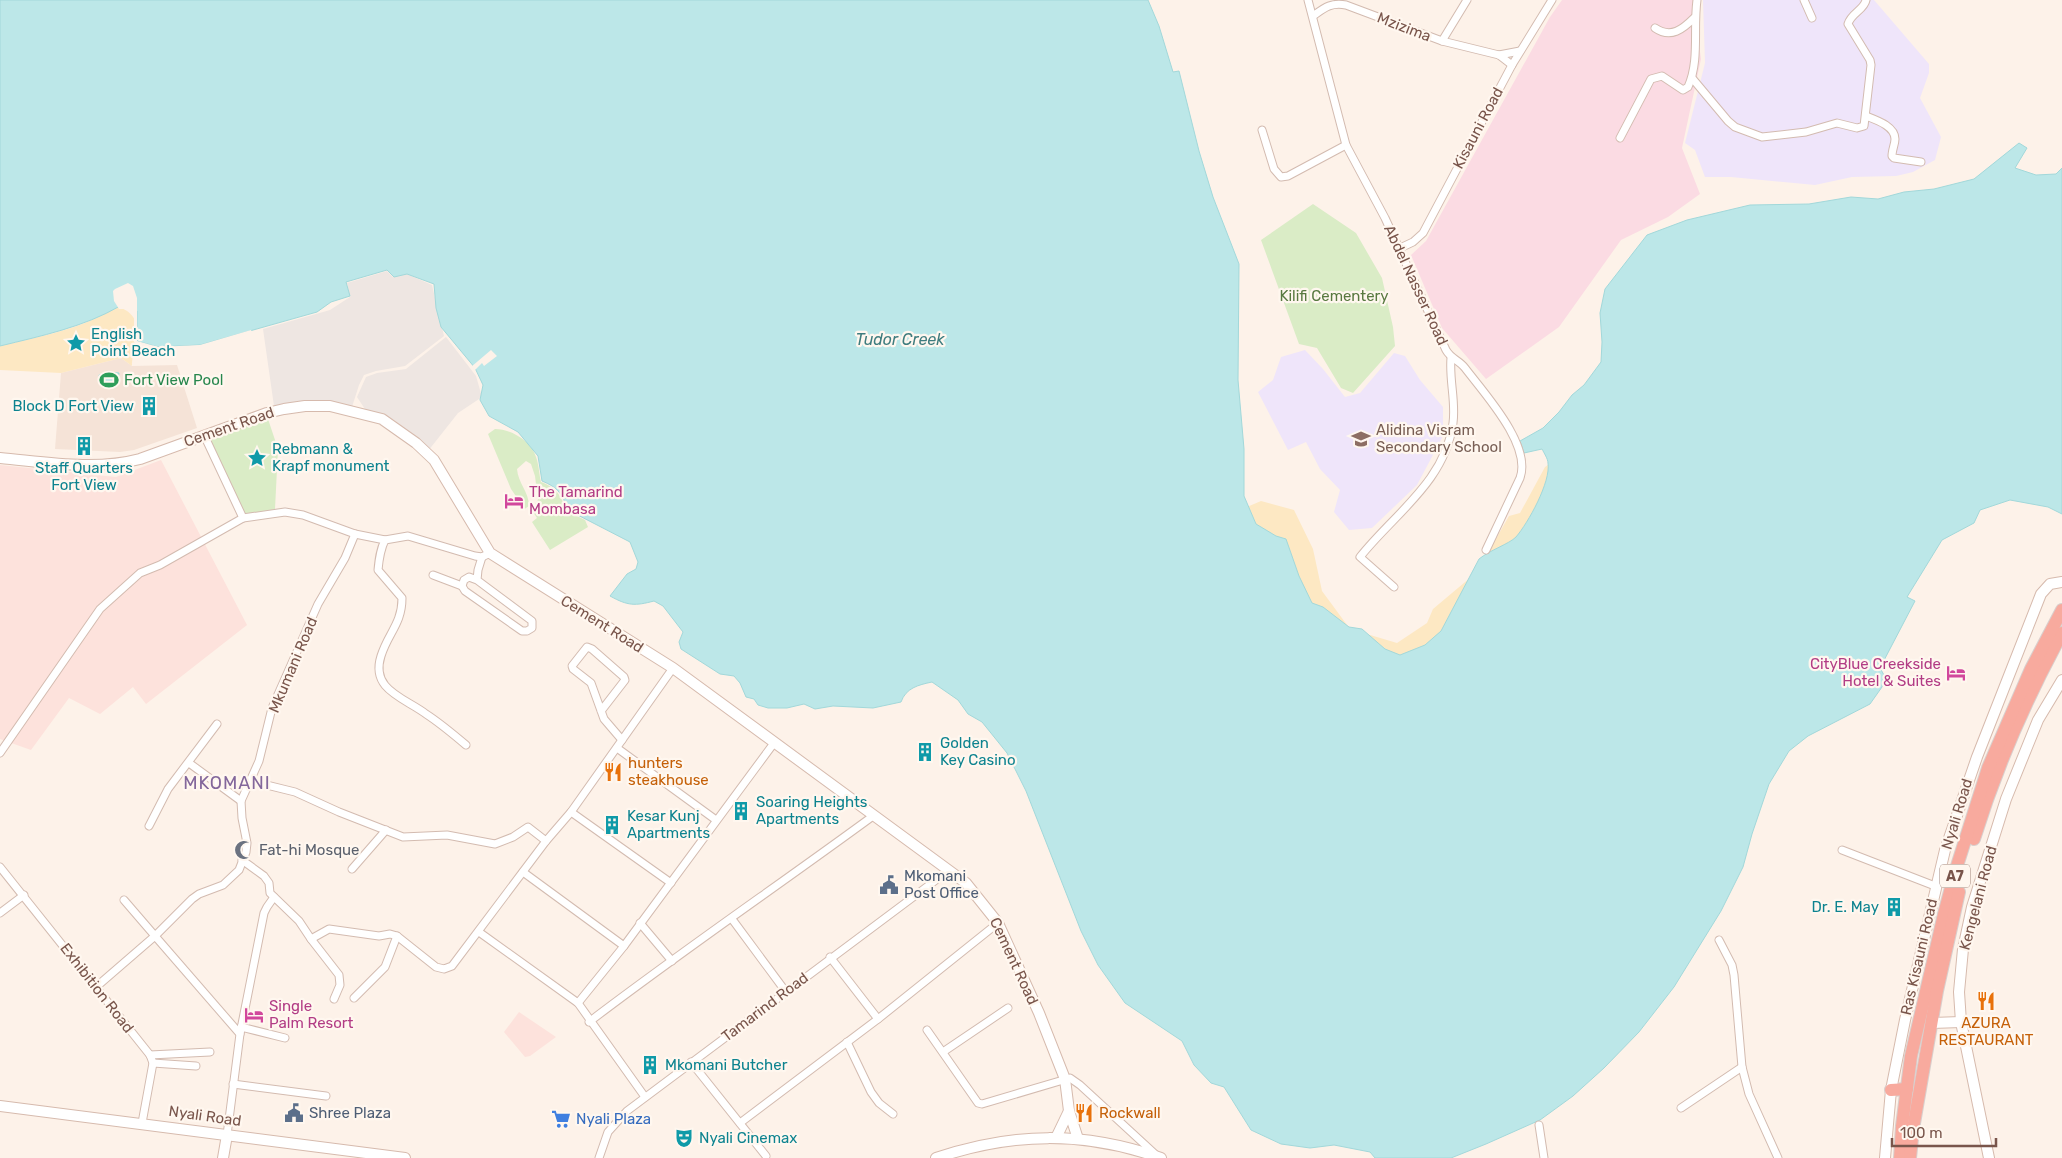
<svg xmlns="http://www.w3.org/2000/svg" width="2062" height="1158" font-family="Rubik,sans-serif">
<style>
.residential{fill:#f5e3d7}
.commercial{fill:#fde2dc}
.industrial{fill:#eee6e2}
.education{fill:#efe5fa}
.medical{fill:#fbdbe3}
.green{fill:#daecc6}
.sand{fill:#fde8c3}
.water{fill:#bce7e8;stroke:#a2d8da}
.pier{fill:#fdf2e9}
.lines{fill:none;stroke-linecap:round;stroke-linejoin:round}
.street-casing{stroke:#d3bbb0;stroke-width:9}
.secondary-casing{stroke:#d6baad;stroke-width:12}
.highway-casing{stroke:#d9cfcd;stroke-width:14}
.street{stroke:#fff;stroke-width:7}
.secondary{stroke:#fff;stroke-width:10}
.highway{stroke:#f8aa9e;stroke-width:12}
.labels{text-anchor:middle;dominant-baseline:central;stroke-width:4.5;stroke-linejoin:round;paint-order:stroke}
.shield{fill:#fff7ef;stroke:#a1867c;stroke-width:1}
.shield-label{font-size:14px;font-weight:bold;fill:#79554b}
.street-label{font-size:15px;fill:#79554b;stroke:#fff7ef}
.park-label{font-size:15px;fill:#587940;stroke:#fff7ef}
.culture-label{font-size:15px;fill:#0d838f;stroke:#fff7ef;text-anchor:start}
.leisure-label{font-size:15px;fill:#27864d;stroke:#fff7ef;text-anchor:start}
.education-label{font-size:15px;fill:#785e54;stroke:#fff7ef;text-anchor:start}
.hotel-label{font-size:15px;fill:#b23c85;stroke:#fff7ef;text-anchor:start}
.food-label{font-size:15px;fill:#c56008;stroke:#fff7ef;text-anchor:start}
.worship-label{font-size:15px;fill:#5b616d;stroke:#fff7ef;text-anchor:start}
.service-label{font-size:15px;fill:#4e5e75;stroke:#fff7ef;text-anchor:start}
.shop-label{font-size:15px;fill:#366cbe;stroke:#fff7ef;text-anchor:start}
.water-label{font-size:16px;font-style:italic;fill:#3e7c7e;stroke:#fff7ef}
.quarter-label{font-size:18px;letter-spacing:1px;fill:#83679b;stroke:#fff7ef}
</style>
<rect width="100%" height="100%" fill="#fdf2e9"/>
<polygon class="residential" points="121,358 132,366 177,365 197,428 134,450 120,452 55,449 61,373"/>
<g class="commercial">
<polygon points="161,460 247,625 146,704 133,687 100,714 69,698 31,750 0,739 0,465 116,477"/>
<polygon points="519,1012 556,1037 530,1056 525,1057 504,1032"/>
</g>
<g class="industrial">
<polygon points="387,271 393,277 407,274 432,285 444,336 405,366 376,371 364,375 359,385 352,407 329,401 274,406 263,329 330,310 350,297 347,283"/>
<polygon points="446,337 476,376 482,397 458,413 428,451 416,438 394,420 365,409 357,397 366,377 377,373 406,369"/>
</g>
<g class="education">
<polygon points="1703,0 1874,0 1929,64 1929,73 1920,98 1941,137 1935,160 1913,172 1896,176 1852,177 1815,185 1731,177 1705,177 1695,150 1685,143 1705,63"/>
<polygon points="1305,350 1323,369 1345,397 1360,393 1394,353 1405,356 1420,380 1443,407 1443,436 1417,485 1372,528 1349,530 1334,512 1340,490 1320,469 1306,442 1288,450 1258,392 1273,380 1281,357"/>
</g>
<polygon class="medical" points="1562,0 1693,0 1701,59 1682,148 1700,194 1668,217 1621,240 1559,327 1486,379 1442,328 1411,255 1426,241 1550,17"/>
<g class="green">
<polygon points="1313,204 1356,233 1382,278 1393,327 1395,346 1353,393 1341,388 1317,348 1299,344 1261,240"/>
<polygon points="267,416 278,449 275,509 243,518 206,435"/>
<path d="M495,429C511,429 531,441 536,457C539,465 539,474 541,482C557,488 561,496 567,511L585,520L588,527L550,550L532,522L537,518L531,509L538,500L535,476L531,464L526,461L517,469C518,483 529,492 529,506L523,510L519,509L520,502L511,489L488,434Z"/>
</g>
<g class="sand">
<path d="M116,306C149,316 133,342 132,366L121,358L61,373L0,370V346C37,337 85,329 116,306Z"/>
<polygon points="1574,447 1451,689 1334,672 1214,521 1261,501 1294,510 1313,549 1322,591 1350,629 1397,643 1427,623 1433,609 1477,572 1509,516 1520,513 1545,467"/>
</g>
<g class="water">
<path d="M0,0H1148L1159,26L1173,72L1179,71L1199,151L1213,197L1239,264L1238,380L1244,449V496L1256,524L1276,536L1286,539L1299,576L1312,603L1323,607L1349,627L1362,629L1385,649L1400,655L1425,645L1441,631L1479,559C1490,550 1509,544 1516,537C1528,523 1551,482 1548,463C1548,459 1544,453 1542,449L1524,453L1520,441L1543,428L1559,412L1572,395L1584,385L1601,362L1602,342L1600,313L1605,289L1647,235L1687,220L1750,205L1809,204L1851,197L1878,199L1904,192L1934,189L1974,179L2019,143L2027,148L2015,168L2036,175L2056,174L2062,168V514L2048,507L2010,500L1980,510L1974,523L1942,540L1907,597L1915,601L1880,668L1884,675L1882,687L1870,704L1808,736L1789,751L1769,784L1752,834L1743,867L1721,911L1674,987L1639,1032L1604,1068L1573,1096L1540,1120L1486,1144L1451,1158H1375L1370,1152L1334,1145L1310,1148L1281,1144L1251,1130L1224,1087L1211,1083L1194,1065L1182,1041L1125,1003L1098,965L1081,931L1026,791L1007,753L982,722L968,714L958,700L932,682C918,685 906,688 901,702L873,708L833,706L815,709L804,704L787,708H768L758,705L754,699L746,697L740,683L734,676L720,674L681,649L679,642L683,632L663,606L654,601C635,606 628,606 610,596L627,574L636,569L638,562L630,542L568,510C562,494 559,488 542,481L538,456L518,432L489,416L480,400L483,385L475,368L441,327L436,308L434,284L407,274L394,277L387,270L346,282L350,296L331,302L317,312L200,345L158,347L137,341V311L120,306C84,327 41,336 0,346Z"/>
<polygon points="108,372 119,373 118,381 105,385 99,383 99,375"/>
</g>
<g class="pier">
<polygon points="128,283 133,286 137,298 137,341 158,347 200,345 251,330 252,332 200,347 158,349 136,344 134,342 134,313 124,309 119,309 114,301 113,291 115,289"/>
<polygon points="491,350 497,356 484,366 482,363 474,371 471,367"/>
</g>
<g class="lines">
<g class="street-casing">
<g id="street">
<path d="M1308,0L1346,145L1385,218L1446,350C1451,359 1459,360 1465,368C1484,393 1532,445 1520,478L1486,550"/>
<polyline points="1804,0 1812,18"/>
<path d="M1313,16C1324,8 1331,2 1346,5L1442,41L1499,55L1512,65"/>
<path d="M1655,28C1671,39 1683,29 1694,18"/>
<polyline points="1442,41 1467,0"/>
<polyline points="1499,55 1520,51"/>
<path d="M1692,78L1728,121L1735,127L1762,137L1806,132L1837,123L1857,128L1864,126L1871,65L1870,60L1848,24C1851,13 1864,10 1866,0"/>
<path d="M1866,116C1876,120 1895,126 1895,139C1895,144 1892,150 1892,156L1894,158L1921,162"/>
<polyline points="1262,130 1274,169 1281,177 1288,176 1346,145"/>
<path d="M1620,138L1651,79L1662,76L1683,90L1688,87C1700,60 1693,29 1697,0"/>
<polyline points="1398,249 1413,242 1423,233 1512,65 1552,0"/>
<polyline points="204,435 243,518 285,512 303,515 355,534 385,540"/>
<polyline points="433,575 462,586"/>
<polyline points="477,580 469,577 464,580 462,586 465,591 522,631 527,631 532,628 532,621 477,580 478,570 482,557"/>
<path d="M1394,587L1360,557C1394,514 1445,482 1453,423C1456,401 1449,380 1451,358"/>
<polyline points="601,711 625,680 624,677 592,649 587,647 572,666 573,669 591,683 604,719 622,740"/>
<path d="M466,745C453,734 440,723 426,714C405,698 370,690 381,656C388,633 402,624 402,598L378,570C379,559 380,550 385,540L408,536L475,556L482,557L490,553"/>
<polyline points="617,748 716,820"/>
<polyline points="0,753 100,609 140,573 160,565 243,518"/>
<polyline points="189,763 241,801"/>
<polyline points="250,781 295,792 339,812 403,837 447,835 495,844 513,837 528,827 546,841"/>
<polyline points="571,812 671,883"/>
<polyline points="149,826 168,789 217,724"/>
<polyline points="1842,850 1935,886"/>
<polyline points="242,860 264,876 269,883 270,893 299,921 311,939 329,929 379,936 390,934 397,936 436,967 444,969 452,966 546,841 571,812 673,668"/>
<polyline points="0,867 150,1055 153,1063 142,1123"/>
<polyline points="352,869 386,830"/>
<polyline points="523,872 624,946"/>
<polyline points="124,900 155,936 192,899 199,894 223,885 239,870 246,852 247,843 242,818 241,801 259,761 272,708 318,604 345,558 355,534"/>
<polyline points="0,913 24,895"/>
<polyline points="732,919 786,992"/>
<polyline points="640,923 672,961"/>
<polyline points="479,932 578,1003 645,1097"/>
<polyline points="311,939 339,975 340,985 334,999"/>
<polyline points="1719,940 1732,965 1734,975 1742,1067 1749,1094 1778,1158"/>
<polyline points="830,957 878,1019"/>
<polyline points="96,987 155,936 240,1034 227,1135"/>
<polyline points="354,998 385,967 397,936"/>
<polyline points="578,1003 624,946 774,743"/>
<path d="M589,1022C682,951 779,885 873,816"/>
<polyline points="241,1027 285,1038"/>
<polyline points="927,1030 978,1103 982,1104 1070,1078 1080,1085 1155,1154"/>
<polyline points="240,1034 264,913 267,907 274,897"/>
<polyline points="847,1042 871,1092 879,1103 893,1114"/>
<polyline points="943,1052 1008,1008"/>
<polyline points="150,1055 210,1052"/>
<polyline points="691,1062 766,1156"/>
<polyline points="153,1063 196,1066"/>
<polyline points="233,1084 326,1096"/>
<polyline points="1681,1108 1742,1067"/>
<polyline points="740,1123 878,1019 998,923"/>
<polyline points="1539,1125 1544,1158"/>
<polyline points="599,1158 608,1132 627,1111 948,871"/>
</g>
</g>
<g class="secondary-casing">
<g id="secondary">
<path d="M0,458C45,462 95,471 140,459L267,413L284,409L305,406H330L382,419L416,443L434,460L490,553L673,668L966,883L998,923L1039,1013L1065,1079L1069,1111L1078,1139"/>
<polyline points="1932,1023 1961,1022"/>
<polyline points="0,1106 405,1158"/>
<polyline points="1056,1138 1069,1111"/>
<polyline points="223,1158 227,1135"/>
<path d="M936,1158C1013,1132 1083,1131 1161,1158"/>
<polyline points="1885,1158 1891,1090 1905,1020 1945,850 1977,757 2041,594 2050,584 2062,582"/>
<polyline points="1989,1158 1961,1022 1959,992 1963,949 1972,907 2006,799 2038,720 2062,680"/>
</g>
</g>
<g class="highway-casing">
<g id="highway">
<path d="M1974,839C1996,768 2026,699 2062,633"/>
<polyline points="1891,1090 1907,1089"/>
<polyline points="1900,1158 1902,1126 1911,1056 1944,914 1956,869 1988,768 2031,669 2062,610"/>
<polyline points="1910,1158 1913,1129 1937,991 1959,892"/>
</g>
</g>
<use href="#street" class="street"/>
<use href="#secondary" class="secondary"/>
<use href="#highway" class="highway"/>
</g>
<defs>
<g id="sight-bare" transform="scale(1.5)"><path d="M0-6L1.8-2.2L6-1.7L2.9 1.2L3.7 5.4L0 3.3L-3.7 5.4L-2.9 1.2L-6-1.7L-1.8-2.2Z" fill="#0f9aa8" stroke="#fff7ef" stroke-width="2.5" paint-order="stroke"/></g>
<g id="stadium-bare" transform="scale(1.5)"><path d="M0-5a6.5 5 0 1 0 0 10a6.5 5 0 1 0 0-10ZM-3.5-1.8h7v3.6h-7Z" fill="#2e9e5b" stroke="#fff7ef" stroke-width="2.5" paint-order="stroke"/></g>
<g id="building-bare" transform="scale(1.5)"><path d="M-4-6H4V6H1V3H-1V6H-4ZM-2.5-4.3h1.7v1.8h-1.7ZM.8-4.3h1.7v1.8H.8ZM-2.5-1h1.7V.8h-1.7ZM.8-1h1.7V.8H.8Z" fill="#0f9aa8" stroke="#fff7ef" stroke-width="2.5" paint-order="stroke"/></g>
<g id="school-bare" transform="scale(1.5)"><path d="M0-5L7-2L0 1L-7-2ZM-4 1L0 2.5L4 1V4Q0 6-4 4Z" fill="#8d6e63" stroke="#fff7ef" stroke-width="2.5" paint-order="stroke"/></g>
<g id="hotel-bare" transform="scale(1.5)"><path d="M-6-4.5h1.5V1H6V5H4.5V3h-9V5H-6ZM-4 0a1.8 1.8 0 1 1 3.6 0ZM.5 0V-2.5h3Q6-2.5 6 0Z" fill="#d1479c" stroke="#fff7ef" stroke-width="2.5" paint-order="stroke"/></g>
<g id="restaurant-bare" transform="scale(1.5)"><path d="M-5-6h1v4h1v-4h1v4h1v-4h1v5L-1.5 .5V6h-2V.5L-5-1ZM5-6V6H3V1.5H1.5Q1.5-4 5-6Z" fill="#e8710a" stroke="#fff7ef" stroke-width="2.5" paint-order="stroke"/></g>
<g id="mosque-bare" transform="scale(1.5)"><path d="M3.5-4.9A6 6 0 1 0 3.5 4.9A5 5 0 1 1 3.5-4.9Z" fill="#6b7280" stroke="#fff7ef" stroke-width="2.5" paint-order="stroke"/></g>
<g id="civic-bare" transform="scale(1.5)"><path d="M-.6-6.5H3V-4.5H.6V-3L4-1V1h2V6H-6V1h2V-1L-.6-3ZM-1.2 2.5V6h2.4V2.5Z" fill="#5c6f8a" stroke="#fff7ef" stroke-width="2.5" paint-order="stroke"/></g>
<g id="supermarket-bare" transform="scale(1.5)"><path d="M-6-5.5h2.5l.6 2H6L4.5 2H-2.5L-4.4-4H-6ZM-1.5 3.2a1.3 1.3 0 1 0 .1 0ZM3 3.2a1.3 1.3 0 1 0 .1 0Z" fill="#3f7fe0" stroke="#fff7ef" stroke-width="2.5" paint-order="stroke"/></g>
<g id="theatre-bare" transform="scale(1.5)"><path d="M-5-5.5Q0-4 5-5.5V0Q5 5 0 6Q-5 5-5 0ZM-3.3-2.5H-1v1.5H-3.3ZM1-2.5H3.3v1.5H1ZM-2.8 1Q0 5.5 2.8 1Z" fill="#0f9aa8" stroke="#fff7ef" stroke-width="2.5" paint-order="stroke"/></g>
</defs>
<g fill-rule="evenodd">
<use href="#sight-bare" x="76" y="343"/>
<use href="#stadium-bare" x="109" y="380"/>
<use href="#building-bare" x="149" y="406"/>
<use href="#school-bare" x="1361" y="439"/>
<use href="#building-bare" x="84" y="446"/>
<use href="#sight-bare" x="257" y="458"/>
<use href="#hotel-bare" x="514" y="501"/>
<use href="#hotel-bare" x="1956" y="673"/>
<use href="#building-bare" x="925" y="752"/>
<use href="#restaurant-bare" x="613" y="772"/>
<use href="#building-bare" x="741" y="811"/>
<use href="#building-bare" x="612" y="825"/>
<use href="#mosque-bare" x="244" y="850"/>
<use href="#civic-bare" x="889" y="885"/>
<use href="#building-bare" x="1894" y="907"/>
<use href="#restaurant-bare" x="1986" y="1001"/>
<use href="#hotel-bare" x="254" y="1015"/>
<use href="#building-bare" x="650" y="1065"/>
<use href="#civic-bare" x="294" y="1113"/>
<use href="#restaurant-bare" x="1084" y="1113"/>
<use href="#supermarket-bare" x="561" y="1119"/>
<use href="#theatre-bare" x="684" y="1138"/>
</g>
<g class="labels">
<rect class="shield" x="1940" y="864.5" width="30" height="23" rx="4"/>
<g class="shield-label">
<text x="1955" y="876">A7</text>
</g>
<g class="street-label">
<text transform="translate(1404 27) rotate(21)">Mzizima</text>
<text transform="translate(1478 128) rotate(-62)">Kisauni Road</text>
<text transform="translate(1416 285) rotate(65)">Abdel Nasser Road</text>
<text transform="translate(229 427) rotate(-19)">Cement Road</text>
<text transform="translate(602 624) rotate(32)">Cement Road</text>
<text transform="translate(293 665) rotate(-67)">Mkumani Road</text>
<text transform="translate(1957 814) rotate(-73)">Nyali Road</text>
<text transform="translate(1978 898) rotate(-75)">Kengelani Road</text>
<text transform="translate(1919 957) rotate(-77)">Ras Kisauni Road</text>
<text transform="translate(1014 961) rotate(65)">Cement Road</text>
<text transform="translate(97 988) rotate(52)">Exhibition Road</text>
<text transform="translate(765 1007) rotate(-37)">Tamarind Road</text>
<text transform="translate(205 1116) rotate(8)">Nyali Road</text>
</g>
<g class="park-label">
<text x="1334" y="296">Kilifi Cementery</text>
</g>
<g class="culture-label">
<text x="91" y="334">English<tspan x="91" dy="17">Point Beach</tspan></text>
<text x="134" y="406" text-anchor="end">Block D Fort View</text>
<text x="272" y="449">Rebmann &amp;<tspan x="272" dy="17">Krapf monument</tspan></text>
<text x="84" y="468" text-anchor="middle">Staff Quarters<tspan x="84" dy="17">Fort View</tspan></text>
<text x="940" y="743">Golden<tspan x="940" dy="17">Key Casino</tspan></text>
<text x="756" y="802">Soaring Heights<tspan x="756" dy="17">Apartments</tspan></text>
<text x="627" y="816">Kesar Kunj<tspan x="627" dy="17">Apartments</tspan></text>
<text x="1879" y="907" text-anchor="end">Dr. E. May</text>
<text x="665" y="1065">Mkomani Butcher</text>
<text x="699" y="1138">Nyali Cinemax</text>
</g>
<g class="leisure-label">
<text x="124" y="380">Fort View Pool</text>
</g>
<g class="education-label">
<text x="1376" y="430">Alidina Visram<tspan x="1376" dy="17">Secondary School</tspan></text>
</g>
<g class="hotel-label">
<text x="529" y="492">The Tamarind<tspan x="529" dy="17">Mombasa</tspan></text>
<text x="1941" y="664" text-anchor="end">CityBlue Creekside<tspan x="1941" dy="17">Hotel &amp; Suites</tspan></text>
<text x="269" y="1006">Single<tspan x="269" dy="17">Palm Resort</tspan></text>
</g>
<g class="food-label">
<text x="628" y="763">hunters<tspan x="628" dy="17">steakhouse</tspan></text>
<text x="1986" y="1023" text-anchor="middle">AZURA<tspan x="1986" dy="17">RESTAURANT</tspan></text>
<text x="1099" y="1113">Rockwall</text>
</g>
<g class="worship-label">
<text x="259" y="850">Fat-hi Mosque</text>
</g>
<g class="service-label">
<text x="904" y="876">Mkomani<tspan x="904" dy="17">Post Office</tspan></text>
<text x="309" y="1113">Shree Plaza</text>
</g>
<g class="shop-label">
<text x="576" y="1119">Nyali Plaza</text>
</g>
<g class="water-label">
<text x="900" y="339">Tudor Creek</text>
</g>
<g class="quarter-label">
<text x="227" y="783">MKOMANI</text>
</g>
</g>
<path d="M1892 1138v8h104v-8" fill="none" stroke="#79554b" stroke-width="2.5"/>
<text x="1900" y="1138" font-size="15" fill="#79554b" stroke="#fff7ef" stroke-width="4" paint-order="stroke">100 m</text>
</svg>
